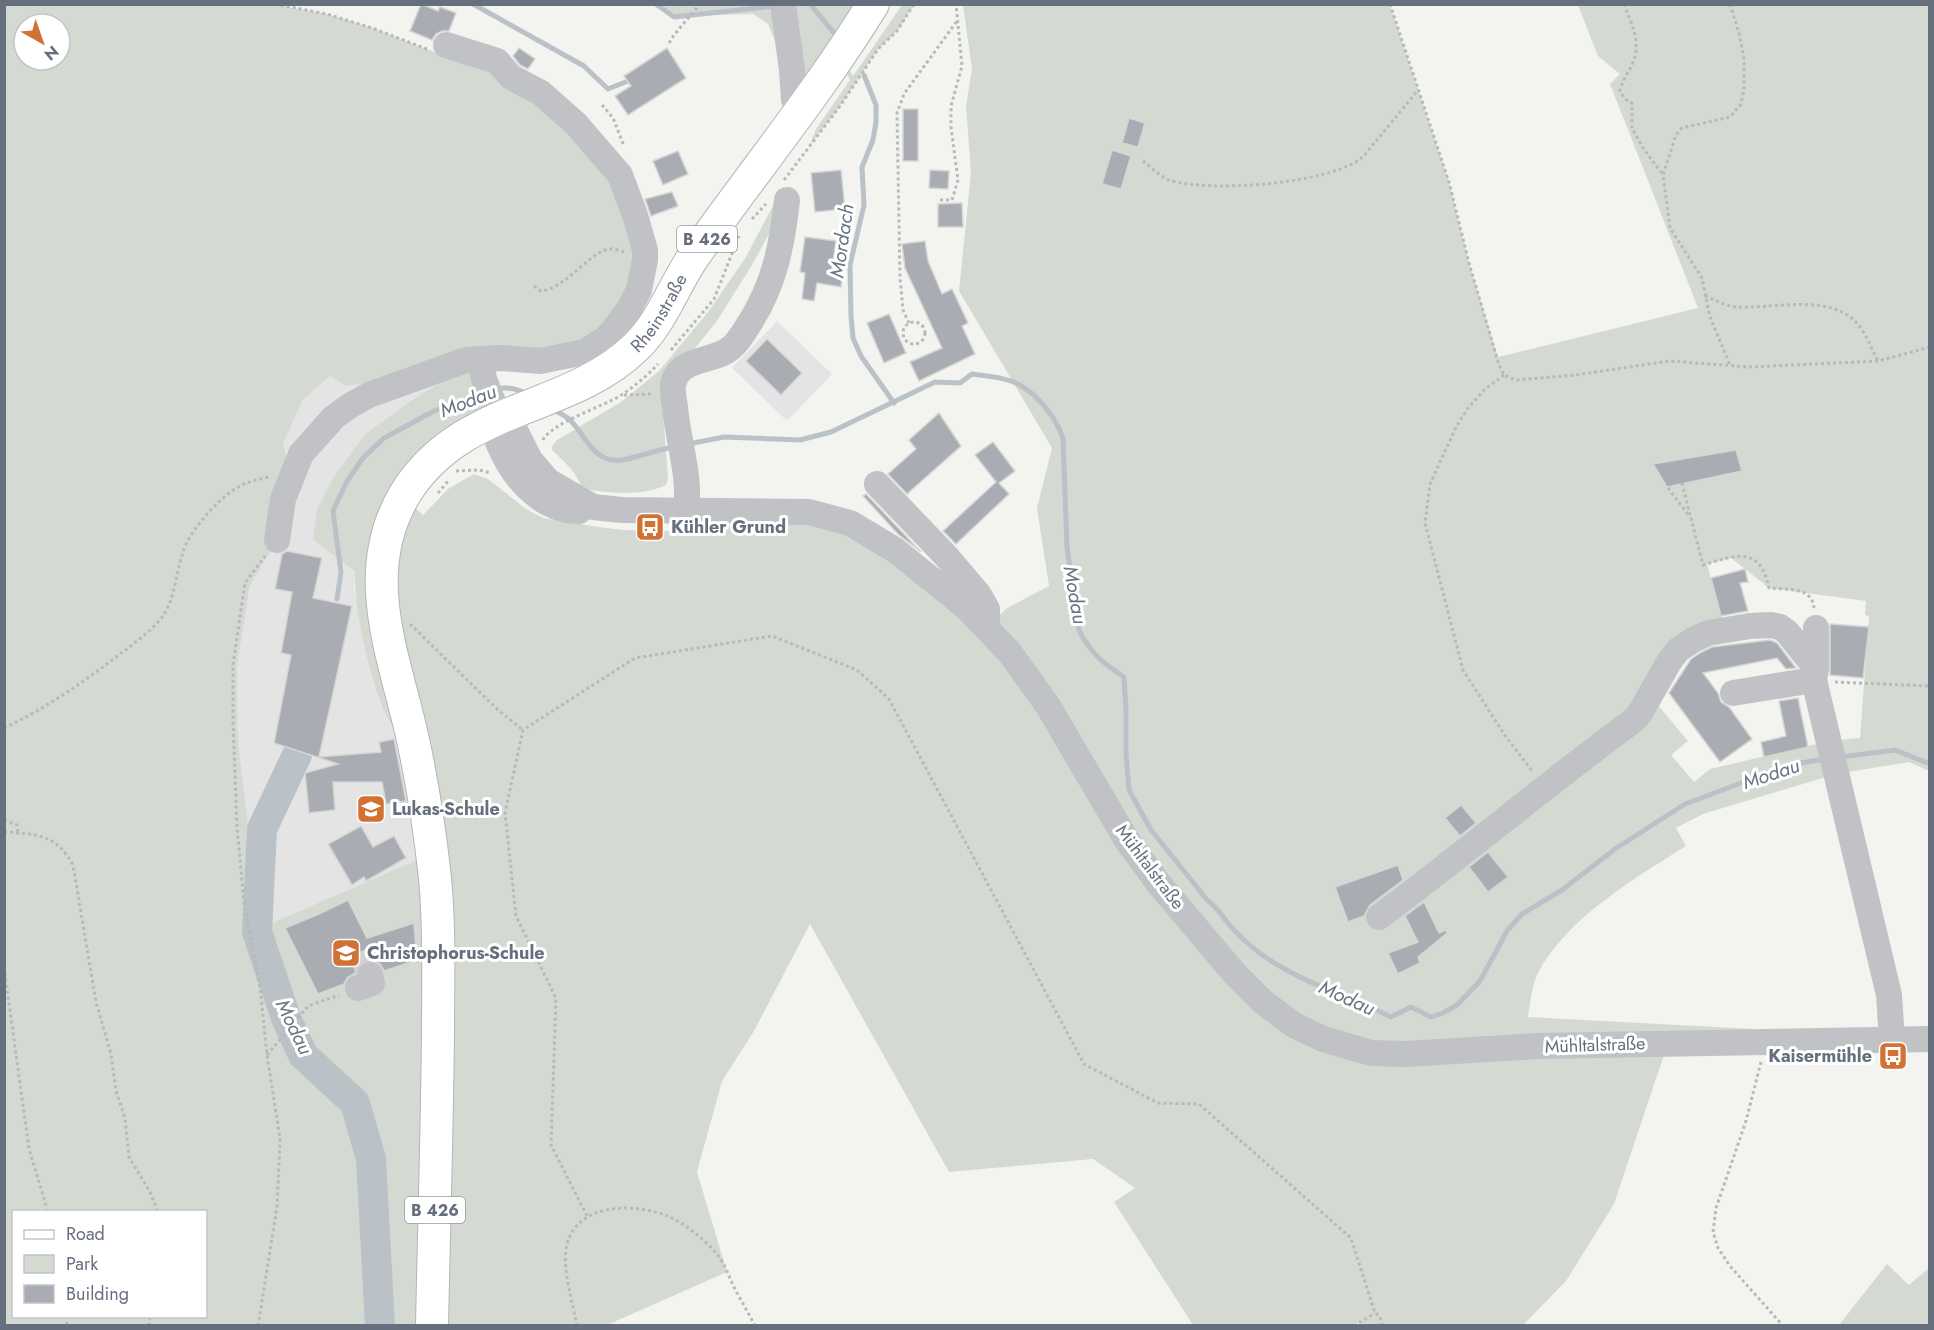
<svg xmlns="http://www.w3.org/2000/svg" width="1934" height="1330" font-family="Jost,sans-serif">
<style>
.built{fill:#e4e4e4}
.green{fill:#d4dad2;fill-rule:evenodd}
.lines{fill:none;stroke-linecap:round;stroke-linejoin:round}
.stream{stroke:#bac1c7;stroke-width:5}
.river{stroke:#bac1c7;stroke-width:30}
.building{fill:#a9adb3;stroke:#d5d5d3;stroke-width:1.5}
.minor-tunnel{stroke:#d0d3d4;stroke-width:26;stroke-dasharray:26 13;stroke-linecap:butt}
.major-casing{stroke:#b3b5b9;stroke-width:34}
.path{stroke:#b7b9bc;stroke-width:3;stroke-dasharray:3 3;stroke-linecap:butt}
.minor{stroke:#c0c2c5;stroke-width:26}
.major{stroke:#fff;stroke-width:32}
.labels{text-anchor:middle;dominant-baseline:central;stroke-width:6;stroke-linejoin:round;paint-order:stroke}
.shield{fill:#fff;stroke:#949aa5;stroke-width:1.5}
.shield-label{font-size:16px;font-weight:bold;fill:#666f7e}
.street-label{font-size:18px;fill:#666f7e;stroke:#fff}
.poi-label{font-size:18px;font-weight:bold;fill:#666f7e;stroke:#fff;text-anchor:start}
.water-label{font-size:20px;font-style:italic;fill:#667682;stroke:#fff}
</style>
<rect width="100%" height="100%" fill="#f3f4f0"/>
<g class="built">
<polygon points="777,321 832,374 787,421 732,368"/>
<polygon points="457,373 415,398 366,433 333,478 355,571 354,590 370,667 380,703 402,745 410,800 417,860 424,978 261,929 238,742 237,667 250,586 277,540 292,474 283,444 302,401 330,376 346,386"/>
</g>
<g class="green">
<path d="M5,5H275L327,14L372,28L442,55L511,77L615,168L645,250L613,331L518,360L475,380L484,410L394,488L423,515L448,489L474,474L488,479L526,509L543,518L599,527L623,530L670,531L777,522L819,524L864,542L913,577L978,635L1007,608L1049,586L1037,508L1052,448L959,291L971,173L966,106L972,69L963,5H1390L1449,182L1469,263L1498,357L1698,308L1610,84L1620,74L1598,56L1578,5H1929V771L1909,762L1836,774L1703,814L1676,828L1686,846C1635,878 1567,918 1538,973C1532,984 1530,1004 1528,1017L1754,1029L1766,1042L1668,1043L1614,1204L1566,1281L1523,1325L1363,1326L1361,1320L1354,1326L1193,1325L1114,1202L1135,1188L1093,1159L949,1172L810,924L754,1031L722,1081L697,1172L727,1272L607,1325L5,1326ZM24,24H60V60H24ZM457,373L415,398L366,433L333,478L317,510L313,540L355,571C353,605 368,668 380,701C385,717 397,731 402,746C411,780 413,825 417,860L261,928L238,742L237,667L250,586L277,540L292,474L283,444L302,401L330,376L346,386ZM1731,558L1769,588L1866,601L1865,615L1869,616L1860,738L1829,741L1710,769L1694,782L1671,755L1688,741L1653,699L1636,701L1724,626L1707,564ZM14,1212H206V1316H14Z"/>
<polygon points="658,5 866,5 839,48 853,76 902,5 914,5 897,31 878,49 840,106 810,145 816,129 850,80 836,51 796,93 768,24 753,14 677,16 671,15"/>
<path d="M780,192L785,205L752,265L717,321L688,357L662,399L668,479L666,485C645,496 605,494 582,488C576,472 565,462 552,450V446L557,440L621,402L659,371L708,312L746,257Z"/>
<polygon points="1887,1264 1909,1285 1929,1268 1929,1325 1839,1325"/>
</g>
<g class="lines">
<g class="stream">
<polyline points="473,4 584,66 608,89 628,81"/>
<polyline points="656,4 674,17 775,6"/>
<polyline points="810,4 838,38"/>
<polyline points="864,75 876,105 876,122 873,140 862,167 864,205 850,265 851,316 853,338 861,356 894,403"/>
<path d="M495,389C507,386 518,389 529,395"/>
<path d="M552,409C558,412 564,415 569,419C586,435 593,464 622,460C639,457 656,450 673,447"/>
<path d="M688,444L724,437L800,440L831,432L935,382L960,383L972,374C987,376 1004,377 1018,384C1038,395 1055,416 1063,438L1067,547L1079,630C1091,654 1103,663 1124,677L1126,710V753L1129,790L1151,830L1208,901C1217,907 1221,914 1227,922C1237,934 1249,945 1261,954C1301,983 1348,995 1391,1017L1411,1007L1431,1017L1443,1013L1457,1005L1480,981L1507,931L1522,914L1562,890L1615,849L1685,804L1789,765L1825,759"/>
<polyline points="337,599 341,572 333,511 346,483 363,458 384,438 432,412 483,392"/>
<polyline points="1841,757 1895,750 1930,764"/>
</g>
<polyline class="river" points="297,755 262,829 257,932 286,1018 303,1055 355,1103 371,1159 380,1326"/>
</g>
<g class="building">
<polygon points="421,4 438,11 440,7 456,13 449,31 442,31 436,34 432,40 410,31"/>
<polygon points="519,48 535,59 528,69 520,65 513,56"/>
<polygon points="667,48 686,78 628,115 615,96 631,86 624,76"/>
<rect x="903" y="109" width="15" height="52"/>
<polygon points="1129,118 1145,123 1138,147 1122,143"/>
<polygon points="1112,150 1131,156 1121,189 1102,184"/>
<polygon points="678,151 688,174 663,185 653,161"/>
<polygon points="841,170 845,209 815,212 811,173"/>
<polygon points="930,170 949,171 948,189 929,188"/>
<polygon points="672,192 678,206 651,216 645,199"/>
<polygon points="962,203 963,227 938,227 938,204"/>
<polygon points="805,237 836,241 832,269 843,272 841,287 817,283 814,301 802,299 805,273 800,272"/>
<polygon points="925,241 928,261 942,294 952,289 968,323 962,326 975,354 919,381 910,362 942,348 905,268 902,244"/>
<polygon points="889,314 906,353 884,363 867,323"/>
<polygon points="767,339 802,373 781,395 746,361"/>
<polygon points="939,413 961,446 907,494 888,474 916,449 909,440"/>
<polygon points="993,442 1015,471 999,483 1009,494 956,544 943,531 996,482 975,455"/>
<polygon points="1736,450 1742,471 1667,487 1653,464"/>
<polygon points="866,494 921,552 898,534 863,496"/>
<polygon points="287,551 322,558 313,598 352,606 319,757 381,752 379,742 394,739 406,801 386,804 382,782 333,782 335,810 309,813 305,773 338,764 274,743 291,655 281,653 292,592 275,589 282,554"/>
<polygon points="1745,569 1748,582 1740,583 1748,611 1721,616 1711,578"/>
<polygon points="1830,624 1869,627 1863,678 1830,675"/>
<polygon points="1770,640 1777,643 1796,668 1786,669 1777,658 1703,673 1718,693 1721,702 1729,707 1752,739 1720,762 1669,693 1691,659 1700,653 1712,647"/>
<polygon points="1798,698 1808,747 1764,757 1761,742 1786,736 1779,701"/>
<polygon points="1461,805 1476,823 1460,836 1445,818"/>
<polygon points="361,826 373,847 394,836 406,858 366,881 364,877 352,885 328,844"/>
<polygon points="1488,852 1508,877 1488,892 1469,867"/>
<polygon points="1398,865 1403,880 1370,905 1364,916 1348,922 1335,887"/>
<polygon points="348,900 367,938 414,923 417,960 384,971 381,965 375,961 366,961 359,965 355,973 347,978 344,984 318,994 285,928 319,914"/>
<polygon points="1424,902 1439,933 1446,930 1447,933 1418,957 1420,963 1398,974 1388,953 1418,942 1405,916"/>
</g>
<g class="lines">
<polyline class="minor-tunnel" points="361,951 370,975"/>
<g class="major-casing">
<g id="major">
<path id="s1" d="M432,1326C434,1228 437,1130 438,1032C438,981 440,929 435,878C430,832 423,786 413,740C395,657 357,574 405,494C461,403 568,413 636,347C662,322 674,285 694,256C753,172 819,92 873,4"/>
</g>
</g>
<g class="path">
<polyline points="275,4 327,14 372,28 427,49"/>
<polyline points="1390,4 1449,182 1469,263 1499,365 1504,375 1516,380 1576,375 1669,361 1751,367 1878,361 1930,347"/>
<path d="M1624,4C1632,25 1642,43 1632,65C1628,73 1622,81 1620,91L1625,99L1632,103V128L1643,148L1663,175"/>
<polyline points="1730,4 1739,33 1744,59 1744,89 1741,104 1730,117 1682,128 1676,135 1663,175 1670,228 1702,278 1710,317 1730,365"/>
<polyline points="669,43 674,35 700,4"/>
<polyline points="602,105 613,118 624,146"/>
<path d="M1143,161C1151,167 1159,176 1169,180C1210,193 1323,184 1359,160C1366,155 1371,146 1377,140C1391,123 1405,106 1418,90"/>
<polyline points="784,180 840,106 878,49 897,31 914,4"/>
<polyline points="940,200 952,200 958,180 951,127 951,106 962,66 956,4"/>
<polyline points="752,219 766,204"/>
<path d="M534,286L541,291C567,288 591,250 610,249C614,248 620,251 624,252"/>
<path d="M1705,296C1715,300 1726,306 1736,307C1768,309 1818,296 1847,315C1863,324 1870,346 1878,361"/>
<circle cx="914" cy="333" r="11"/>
<polyline points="909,323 903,310 900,277 897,113 904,94 957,21"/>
<polyline points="671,350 714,299 739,236"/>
<polyline points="1504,375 1484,390 1468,408 1456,427 1430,484 1425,523 1463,670 1504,734 1532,771"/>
<polyline points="624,395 653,394"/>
<path d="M543,440C551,423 605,406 623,394C636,385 648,375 658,364"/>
<polyline points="456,471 479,470 491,473"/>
<path d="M1682,483L1703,565C1736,555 1760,545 1769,588C1786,590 1812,586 1814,608"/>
<polyline points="1668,488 1690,517"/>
<polyline points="438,493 449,480"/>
<polyline points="410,624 498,710 523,730"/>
<polyline points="1835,682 1930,686"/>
<path d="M4,728C47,708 88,679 124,651C136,642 149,632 159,621C176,601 175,575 183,552C189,532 217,500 235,489C246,482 258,479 270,477"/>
<polyline points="4,820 17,825 18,833"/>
<path d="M4,832C37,834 56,834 73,865L96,1002L111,1054L116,1091L125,1118L129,1157L150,1192L158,1212"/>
<polyline points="4,967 29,1149 48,1212"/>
<polyline points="267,1055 308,1006 339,995"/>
<polyline points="1761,1062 1746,1121 1716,1208 1713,1232 1718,1248 1730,1266 1783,1326"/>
<polyline points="587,1216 551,1145 556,998 516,916 505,813 523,730 635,658 772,636 857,670 889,699 1084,1064 1158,1103 1199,1104 1351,1238 1375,1313 1380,1316 1382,1326"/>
<polyline points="66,1316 67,1326"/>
<polyline points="149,1326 150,1316"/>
<polyline points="258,1326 277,1207 280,1139 267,1055 260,987 244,903 237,827 233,722 233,665 245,583 265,556"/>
<path d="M577,1326C573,1303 561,1266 567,1244C578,1203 632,1203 665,1215C683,1222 703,1238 716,1253C724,1262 728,1274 733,1285C740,1299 748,1312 755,1326"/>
<polyline points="1354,1326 1375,1313"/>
</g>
<g class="minor">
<polyline points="783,4 792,70 794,100"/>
<polyline points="480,359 484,379 499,417"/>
<polyline points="499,417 515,430 530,460 548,481 593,507 622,510 809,512 850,523 895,550 967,608 1010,653 1048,706 1126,839 1159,884 1235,974 1263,1002 1294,1025 1323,1039 1371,1053 1405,1054 1539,1046 1930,1039"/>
<path d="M499,417C497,423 496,429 496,436C497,442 501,448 503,453C517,482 544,511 579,511"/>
<polyline points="877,484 946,556 979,595 987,609 987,628"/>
<path d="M686,511C691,477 678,442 675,407C674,401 672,391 673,385C678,356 715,363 732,347C740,340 745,330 751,321C775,282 782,245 787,200"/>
<polyline points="277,540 283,499 301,454 334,417 351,405 369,395 466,360 502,358 540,361 585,352 605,339 613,331 629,309 639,290 645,260 645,250 635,215 620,175 576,124 541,93 511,77 497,61 446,45"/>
<polyline points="1816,628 1816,668"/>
<polyline points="1733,693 1814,680"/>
<path d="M1379,917C1465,853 1547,784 1634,720L1640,713L1669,662L1678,650L1693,640L1708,633L1750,626L1771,625L1780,627L1787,632L1816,668L1814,680L1889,995L1892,1040"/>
<polyline points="358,988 372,983 370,975"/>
</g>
<use href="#major" class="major"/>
</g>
<defs>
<g id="bus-square" transform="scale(1.5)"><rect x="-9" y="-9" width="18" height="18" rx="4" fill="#d17133" stroke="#fff"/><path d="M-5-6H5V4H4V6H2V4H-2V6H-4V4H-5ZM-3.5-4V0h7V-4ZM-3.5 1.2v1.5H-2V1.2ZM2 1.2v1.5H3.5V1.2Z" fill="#fff"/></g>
<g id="school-square" transform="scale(1.5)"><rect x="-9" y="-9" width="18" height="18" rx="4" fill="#d17133" stroke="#fff"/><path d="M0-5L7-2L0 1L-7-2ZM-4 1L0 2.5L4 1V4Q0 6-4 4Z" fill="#fff"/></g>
</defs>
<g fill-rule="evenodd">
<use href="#bus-square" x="650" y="527"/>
<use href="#school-square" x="371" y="809"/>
<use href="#school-square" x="346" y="953"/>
<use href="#bus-square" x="1893" y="1056"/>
</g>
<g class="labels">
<g class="shield">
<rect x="677" y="226" width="60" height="26" rx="4.5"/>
<rect x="405" y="1197" width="60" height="26" rx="4.5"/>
</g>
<g class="shield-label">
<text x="707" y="239">B 426</text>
<text x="435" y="1210">B 426</text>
</g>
<g class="street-label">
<text stroke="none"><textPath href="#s1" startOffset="1161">Rheinstraße</textPath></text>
<text transform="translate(1150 867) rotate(53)">Mühltalstraße</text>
<text transform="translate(1595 1045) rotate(-2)">Mühltalstraße</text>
</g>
<g class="poi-label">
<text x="671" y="527">Kühler Grund</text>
<text x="392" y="809">Lukas-Schule</text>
<text x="367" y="953">Christophorus-Schule</text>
<text x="1872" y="1056" text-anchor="end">Kaisermühle</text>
</g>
<g class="water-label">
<text transform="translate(842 241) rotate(-82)">Mordach</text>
<text transform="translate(468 401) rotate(-21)">Modau</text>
<text transform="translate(1075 595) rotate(80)">Modau</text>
<text transform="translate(1771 774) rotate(-18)">Modau</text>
<text transform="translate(1347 998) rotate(24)">Modau</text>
<text transform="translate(294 1027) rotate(64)">Modau</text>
</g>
</g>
<rect width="1934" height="1330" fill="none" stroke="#666f7e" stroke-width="12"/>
<rect x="12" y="1210" width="195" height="108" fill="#ffffff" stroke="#c2c5cb" stroke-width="1.5"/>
<rect x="24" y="1230" width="30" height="9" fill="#ffffff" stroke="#c2c5cb" stroke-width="1.5"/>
<text x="66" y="1240" font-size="18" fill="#666f7e">Road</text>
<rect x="24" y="1255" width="30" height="18" fill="#d4dad2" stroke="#c2c5cb" stroke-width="1.5"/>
<text x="66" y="1270" font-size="18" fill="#666f7e">Park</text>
<rect x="24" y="1285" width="30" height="18" fill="#a9adb3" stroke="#c2c5cb" stroke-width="1.5"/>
<text x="66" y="1300" font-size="18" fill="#666f7e">Building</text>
<g transform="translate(42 42) rotate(140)"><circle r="28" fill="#ffffff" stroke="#c2c5cb" stroke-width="1.5"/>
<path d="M0-4.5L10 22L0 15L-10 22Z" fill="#d17133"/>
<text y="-9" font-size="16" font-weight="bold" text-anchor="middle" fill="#666f7e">N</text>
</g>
</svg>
